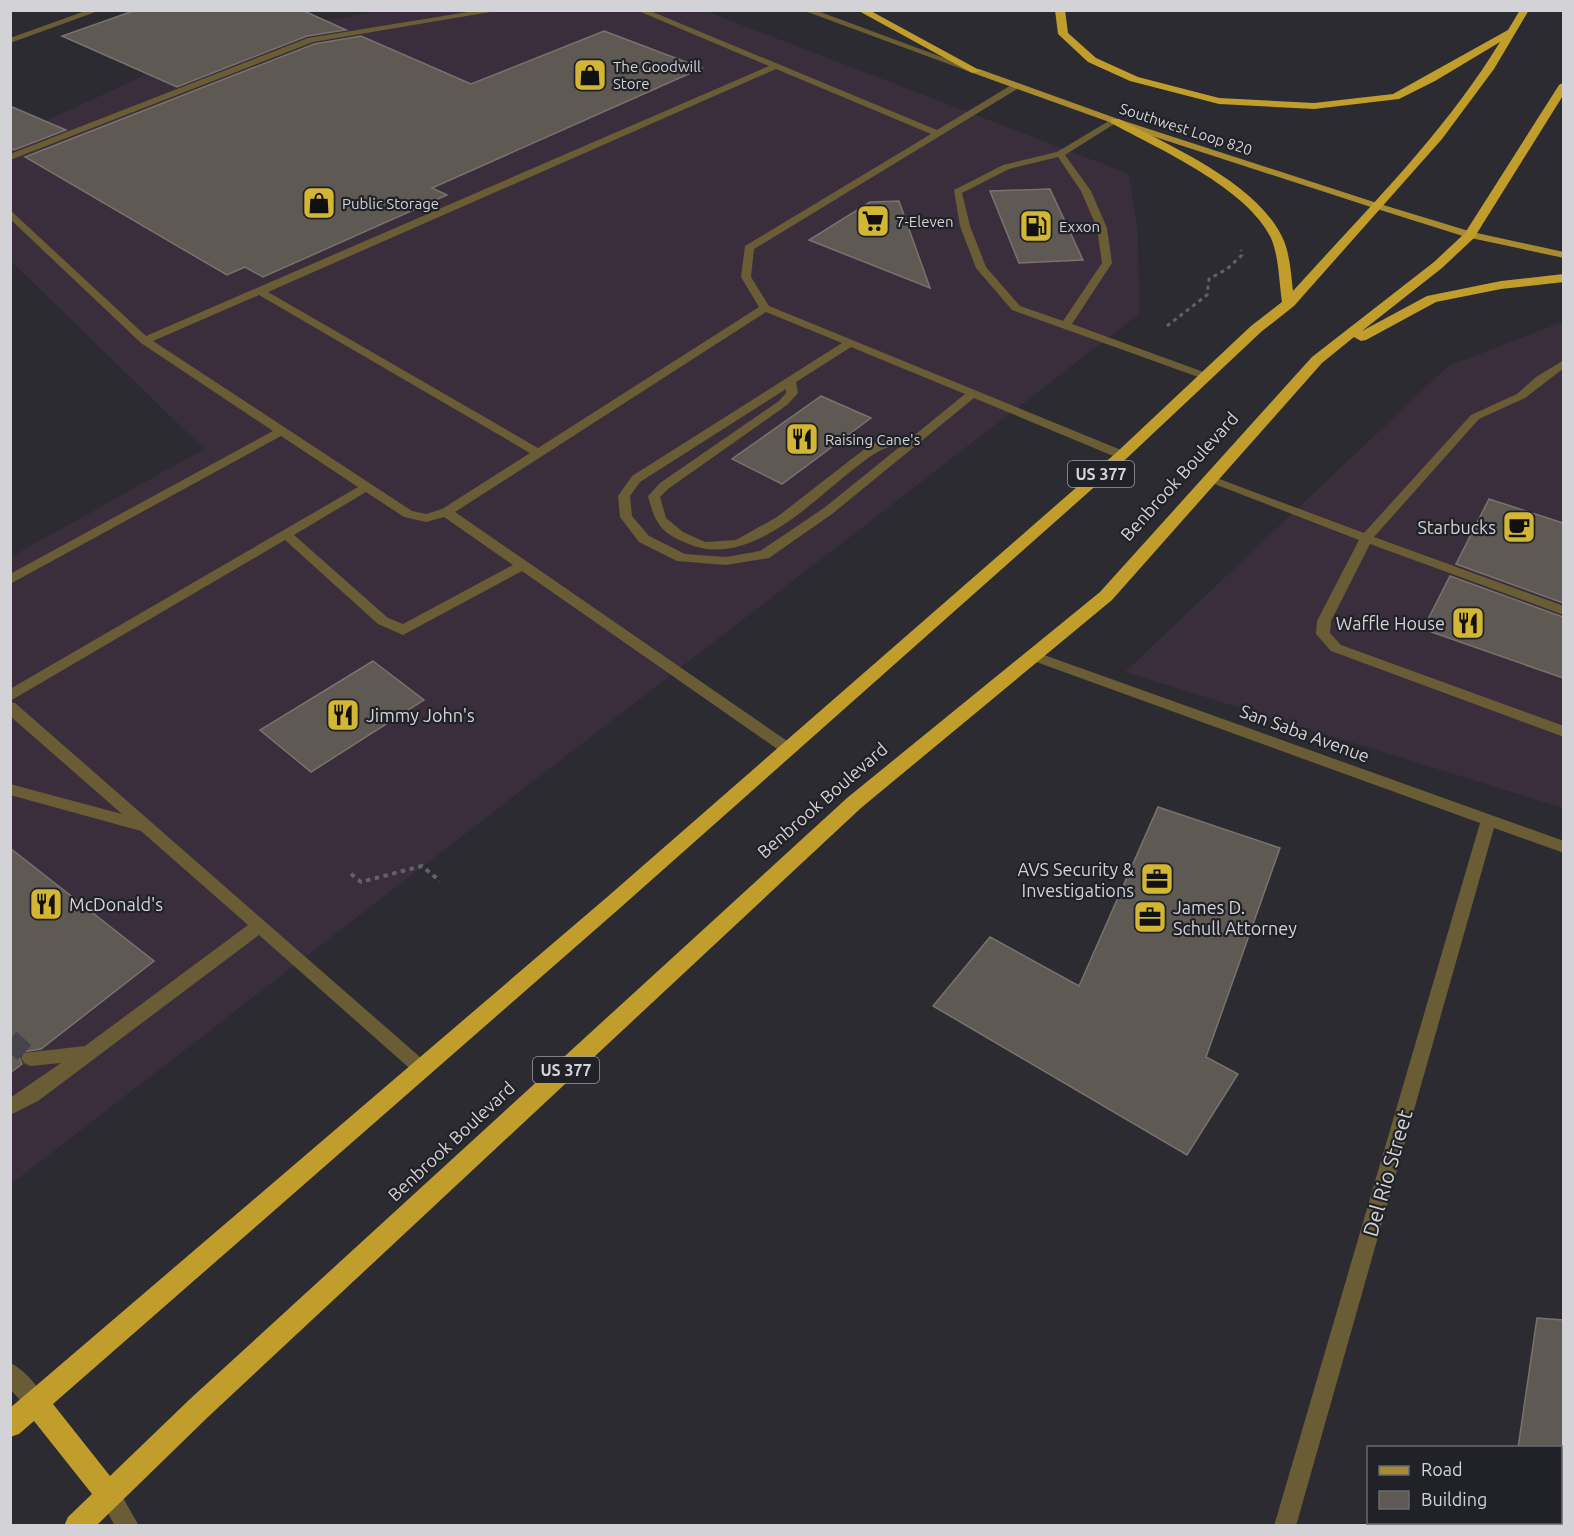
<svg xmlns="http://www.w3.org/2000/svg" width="1574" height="1536" font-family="Ubuntu,sans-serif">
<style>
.commercial{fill:#3b2e3c}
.building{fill:#5f5954;stroke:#79726d;stroke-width:1.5}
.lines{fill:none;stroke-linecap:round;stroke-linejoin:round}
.minor-tunnel{stroke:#44444a;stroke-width:20;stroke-dasharray:20 10;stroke-linecap:butt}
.path-far1{stroke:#616167;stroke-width:3;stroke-dasharray:4 4;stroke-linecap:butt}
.path{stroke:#616167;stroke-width:4;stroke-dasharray:4.5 4.5;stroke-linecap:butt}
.minor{fill:#6a5c35;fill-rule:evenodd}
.major{fill:#a88b31;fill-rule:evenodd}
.highway{fill:#c19d2b;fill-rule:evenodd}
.labels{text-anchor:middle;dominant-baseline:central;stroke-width:4.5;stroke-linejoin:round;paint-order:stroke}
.far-poi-label{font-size:15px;fill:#d2d2d7;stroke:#212228;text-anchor:start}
.far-street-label{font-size:15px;fill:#d2d2d7;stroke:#212228}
.shield{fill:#212228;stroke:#9d9da2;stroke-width:1.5}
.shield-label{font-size:16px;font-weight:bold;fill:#d2d2d7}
.street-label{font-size:18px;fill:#d2d2d7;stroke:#212228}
.poi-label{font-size:18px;fill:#d2d2d7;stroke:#212228;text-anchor:end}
.near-street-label{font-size:21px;fill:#d2d2d7;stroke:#212228}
</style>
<rect width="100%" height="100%" fill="#2b2b31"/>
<g class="commercial">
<polygon points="703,10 1129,174 1138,235 1139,314 11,1184 11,557 204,449 11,261 11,137 219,41 378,11"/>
<polygon points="1557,324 1563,324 1563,808 1125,672 1448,366"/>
</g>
<g class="building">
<polygon points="136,10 302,10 346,30 307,36 177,87 62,36"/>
<polygon points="604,31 702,68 432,188 447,195 263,277 245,267 227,275 25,157 314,44 361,36 471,84"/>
<polygon points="10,106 66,130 14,150 10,148"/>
<polygon points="1050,189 1083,260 1019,263 990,191"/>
<polygon points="899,201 930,288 809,240 870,202"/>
<polygon points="821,396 871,418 782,484 732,459"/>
<polygon points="1489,499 1563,523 1563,603 1456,564"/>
<polygon points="1450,576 1563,617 1563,678 1423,629"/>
<polygon points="373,661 424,700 311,772 260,730"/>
<polygon points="1158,807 1280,848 1206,1057 1238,1074 1187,1155 933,1006 990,937 1079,986"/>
<polygon points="10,848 154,961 41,1049 22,1052 19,1057 22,1064 10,1073"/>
<polygon points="1537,1318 1563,1320 1563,1526 1540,1526 1533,1522 1560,1522 1560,1448 1518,1448"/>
</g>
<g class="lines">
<polyline class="minor-tunnel" points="10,1039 30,1058"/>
<polyline class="path-far1" points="1167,326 1207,295 1209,279 1227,269 1242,255 1241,250"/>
<polyline class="path" points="351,874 361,882 422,866 440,881"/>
<g class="minor">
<polygon points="88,10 101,10 10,43 10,38"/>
<polygon points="480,10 502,10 313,42 10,160 10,154 308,38"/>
<path d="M636,10H648L937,130L1013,84H1019V88L754,249L751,277L769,306L1126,452V458H1118L974,398L832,514L769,558L726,565L677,561L639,542L620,517L618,496L632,476L842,343L766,312L455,512L793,745L795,749L793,753H783L522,571L403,635L378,624L285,540L10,701V689L358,487L281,436L10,584V574L273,431L141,343L10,219V210L146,336L769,66ZM776,69L931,134L745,246L741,277L759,307L538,448L268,292ZM259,295L530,453L442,509L426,514L412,511L153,341ZM851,347L965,394L911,438H894L871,444L777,517L736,540L705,542L683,532L666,518L660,497L668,489L787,405L798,393L796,382ZM786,389V393L779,401L660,483L648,496C655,523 660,532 686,543C746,570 806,507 850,472C867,459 880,446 902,445L824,508L760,551L726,557L685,554L649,536L632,516L630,496L640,482ZM366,492L404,517L426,522L444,517L513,565L403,624L388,618L294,535Z"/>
<polygon points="802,10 815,10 977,70 970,72"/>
<path d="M1112,119L1119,121L1065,155L1091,191L1107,228L1112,263L1072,324L1209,374V378H1201L1012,310L976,268L960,226L954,190L1003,165L1057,152ZM1058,157L1081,191L1097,228L1102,263L1063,321L1020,306L986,267L970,226L962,193L1009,169Z"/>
<polygon points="1564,360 1564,368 1525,398 1479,419 1374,537 1564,606 1564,615 1370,544 1331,621 1330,633 1341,645 1564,726 1564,737 1331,651 1316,634 1317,621 1359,540 1204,480 1206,477 1214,477 1364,533 1471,415 1517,394 1536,377"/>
<polygon points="1033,651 1564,841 1564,853 1494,828 1296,1526 1274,1526 1480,823 1028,659 1026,656 1028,653"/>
<polygon points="10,702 15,703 428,1064 431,1069 428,1074 422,1077 416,1074 259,935 38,1101 10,1115 10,1098 61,1063 30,1066 24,1063 21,1058 24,1053 85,1046 248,925 141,831 10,795 10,784 122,814 10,716"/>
<path d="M10,1363C24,1369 41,1389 46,1403L43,1410L36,1413L29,1410L10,1389Z"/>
<polygon points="109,1484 117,1487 139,1526 115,1526 98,1495 101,1487"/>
</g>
<polygon class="major" points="973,69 979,69 1118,119 1380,204 1472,232 1564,252 1564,258 1466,237 1374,208 1112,123 973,73"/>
<g class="highway">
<polygon points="857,10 869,10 981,71 972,73"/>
<path d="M1055,10H1065L1068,33L1096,58L1138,77L1219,98L1314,103L1393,94L1508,30L1520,10H1529L1494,69L1442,139L1294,306L1261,332L1127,458L620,908L53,1404L110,1476L190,1399L847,798L1100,592L1312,357L1434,262L1465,233L1559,85L1564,82V94L1474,238L1442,268L1362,331L1427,296L1501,281L1564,274V282L1501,289L1436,302L1366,340L1361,341L1354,337L1322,363L1112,600L861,808L208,1417L96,1526H64L68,1517L92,1494L34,1421L19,1434L10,1437V1408L606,898L1117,452L1251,326L1282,302C1279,282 1279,257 1271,238C1247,188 1159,149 1111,123V119H1119C1170,146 1260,184 1284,241C1290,256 1291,274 1293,291C1365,211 1444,134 1500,42L1435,81L1399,99L1314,109L1219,104L1130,81L1088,62L1058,34Z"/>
</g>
</g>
<defs>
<g id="shop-square" transform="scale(1.725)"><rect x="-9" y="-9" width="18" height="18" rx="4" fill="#d4b635" stroke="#212228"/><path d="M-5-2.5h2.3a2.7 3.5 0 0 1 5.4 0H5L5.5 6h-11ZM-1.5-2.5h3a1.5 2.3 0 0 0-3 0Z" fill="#111"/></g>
<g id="supermarket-square" transform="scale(1.725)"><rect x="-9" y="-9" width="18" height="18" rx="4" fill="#d4b635" stroke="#212228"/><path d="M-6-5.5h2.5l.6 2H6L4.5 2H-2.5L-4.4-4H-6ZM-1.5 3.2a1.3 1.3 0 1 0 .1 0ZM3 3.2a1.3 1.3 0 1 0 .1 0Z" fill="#111"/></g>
<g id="fuel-square" transform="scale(1.725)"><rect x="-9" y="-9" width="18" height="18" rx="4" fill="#d4b635" stroke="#212228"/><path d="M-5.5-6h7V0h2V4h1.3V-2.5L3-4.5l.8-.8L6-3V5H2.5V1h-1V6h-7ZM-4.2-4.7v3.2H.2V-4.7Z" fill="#111"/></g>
<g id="restaurant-square" transform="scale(1.725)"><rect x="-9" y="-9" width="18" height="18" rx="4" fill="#d4b635" stroke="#212228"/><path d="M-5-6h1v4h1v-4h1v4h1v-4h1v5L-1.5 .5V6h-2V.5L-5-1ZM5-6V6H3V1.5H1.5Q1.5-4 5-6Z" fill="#111"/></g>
<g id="cafe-square" transform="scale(1.725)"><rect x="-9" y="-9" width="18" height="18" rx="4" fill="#d4b635" stroke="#212228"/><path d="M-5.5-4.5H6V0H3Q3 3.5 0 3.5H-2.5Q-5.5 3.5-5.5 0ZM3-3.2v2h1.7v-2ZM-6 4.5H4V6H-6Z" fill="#111"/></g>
<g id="office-square" transform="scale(1.725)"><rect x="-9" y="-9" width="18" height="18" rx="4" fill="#d4b635" stroke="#212228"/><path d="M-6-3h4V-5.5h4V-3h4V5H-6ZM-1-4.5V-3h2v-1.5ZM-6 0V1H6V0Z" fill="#111"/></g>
</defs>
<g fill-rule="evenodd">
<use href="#shop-square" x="590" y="75"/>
<use href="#shop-square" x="319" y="203"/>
<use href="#supermarket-square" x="873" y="221"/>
<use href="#fuel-square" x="1036" y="226"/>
<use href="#restaurant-square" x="802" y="439"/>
<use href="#cafe-square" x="1519" y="527"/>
<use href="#restaurant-square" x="1468" y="623"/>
<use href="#restaurant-square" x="343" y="715"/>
<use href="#office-square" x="1157" y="879"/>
<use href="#restaurant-square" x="46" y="904"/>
<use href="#office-square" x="1150" y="917"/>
</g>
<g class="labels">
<g class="far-poi-label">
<text x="613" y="66">The Goodwill<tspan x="613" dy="17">Store</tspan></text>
<text x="342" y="203">Public Storage</text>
<text x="896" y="221">7-Eleven</text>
<text x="1059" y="226">Exxon</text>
<text x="825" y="439">Raising Cane's</text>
</g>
<g class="far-street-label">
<text transform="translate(1186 129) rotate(18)">Southwest Loop 820</text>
</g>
<g class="shield">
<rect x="1068" y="461" width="66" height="26" rx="4.5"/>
<rect x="533" y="1057" width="66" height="26" rx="4.5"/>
</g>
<g class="shield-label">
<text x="1101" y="474">US 377</text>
<text x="566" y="1070">US 377</text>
</g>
<g class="street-label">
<text transform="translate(1179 476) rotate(-48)">Benbrook Boulevard</text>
<text transform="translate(1305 733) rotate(20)">San Saba Avenue</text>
<text transform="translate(822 800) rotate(-41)">Benbrook Boulevard</text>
<text transform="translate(451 1141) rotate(-43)">Benbrook Boulevard</text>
</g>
<g class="poi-label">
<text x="1496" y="527">Starbucks</text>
<text x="1445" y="623">Waffle House</text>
<text x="366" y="715" text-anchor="start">Jimmy John's</text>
<text x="1134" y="869">AVS Security &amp;<tspan x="1134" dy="21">Investigations</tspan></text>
<text x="69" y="904" text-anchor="start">McDonald's</text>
<text x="1173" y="907" text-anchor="start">James D.<tspan x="1173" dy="21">Schull Attorney</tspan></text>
</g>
<g class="near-street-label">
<text transform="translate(1387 1173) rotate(-74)">Del Rio Street</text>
</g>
</g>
<rect width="1574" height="1536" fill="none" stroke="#d2d2d7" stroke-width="24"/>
<rect x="1367" y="1446" width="195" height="78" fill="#212228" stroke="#68686e" stroke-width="1.5"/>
<rect x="1379" y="1466" width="30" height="9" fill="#a88b31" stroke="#68686e" stroke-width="1.5"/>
<text x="1421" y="1476" font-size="18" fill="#d2d2d7">Road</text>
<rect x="1379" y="1491" width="30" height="18" fill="#5f5954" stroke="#68686e" stroke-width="1.5"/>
<text x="1421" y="1506" font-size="18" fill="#d2d2d7">Building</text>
</svg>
